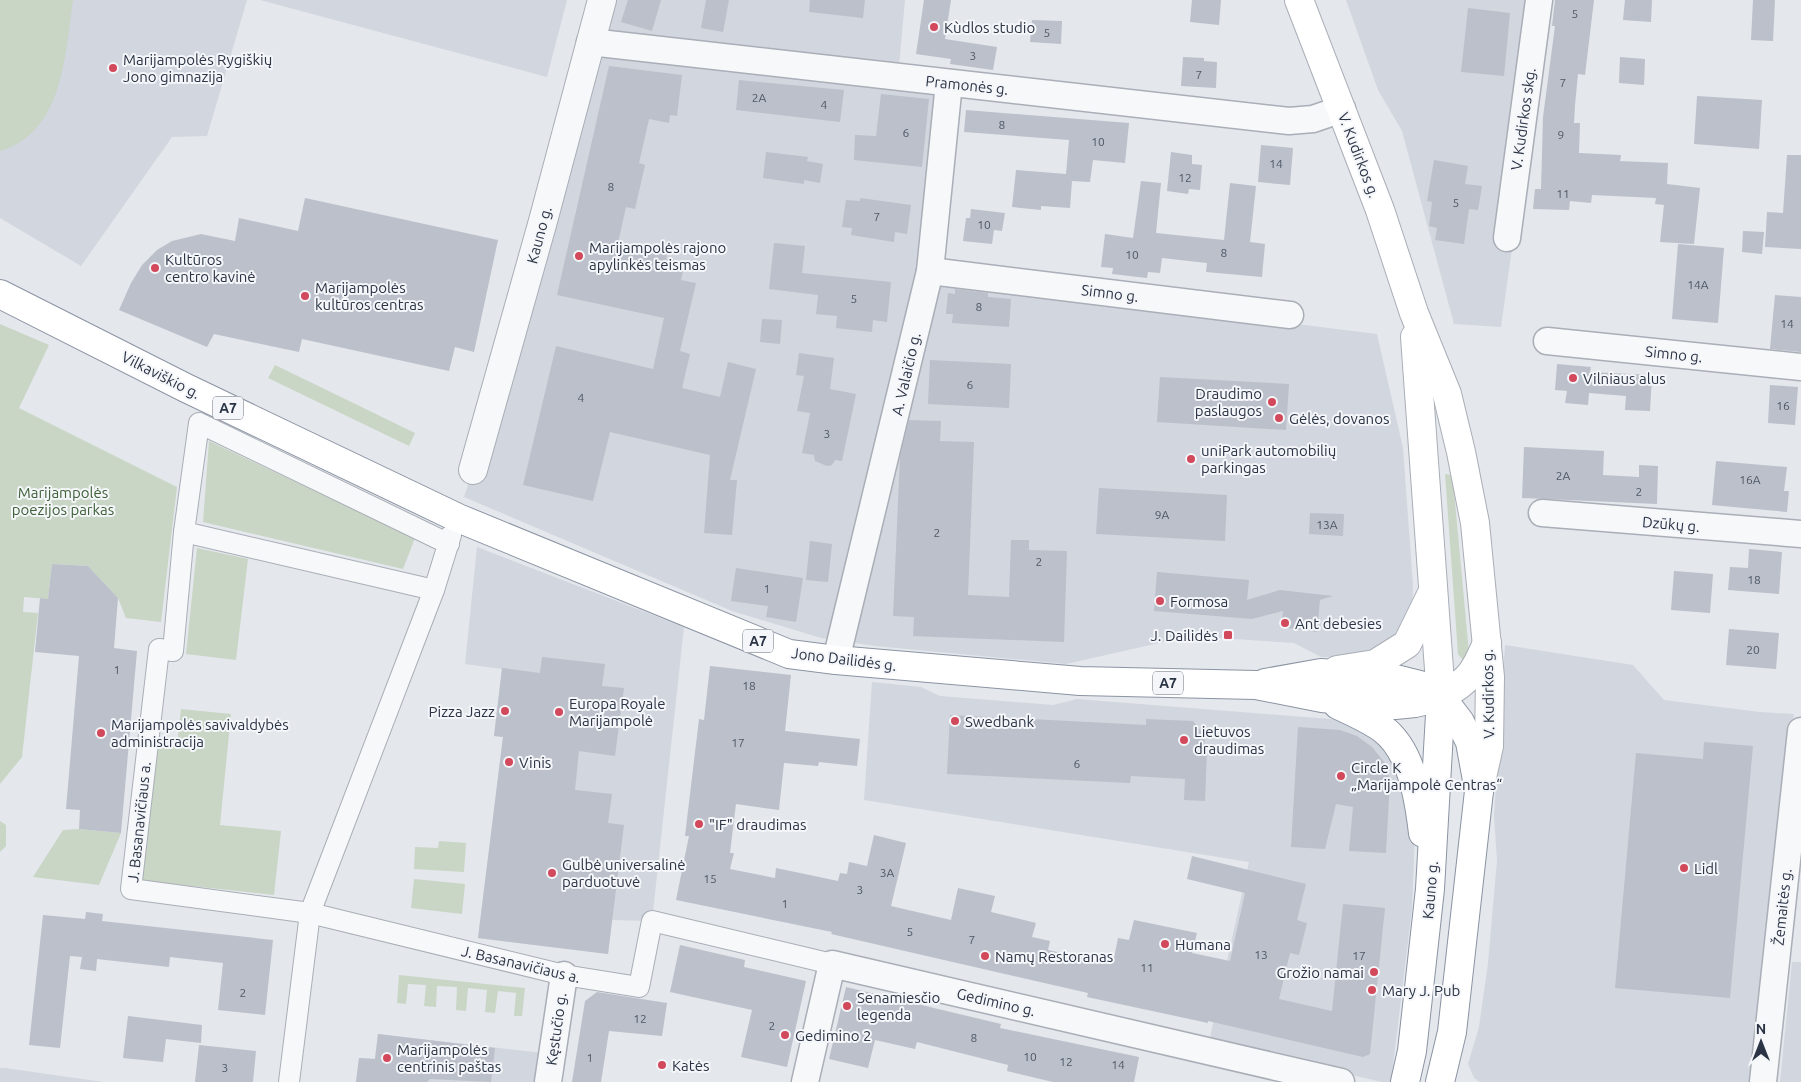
<svg xmlns="http://www.w3.org/2000/svg" width="1801" height="1082" font-family="Ubuntu,sans-serif">
<style>
.built{fill:#d2d6de}
.green{fill:#c9d6c5}
.building{fill:#bbc0ca}
.lines{fill:none;stroke-linecap:round;stroke-linejoin:round}
.pedestrian-casing{stroke:#a9aeb7;stroke-width:22}
.minor-casing{stroke:#a9aeb7;stroke-width:29}
.tertiary-casing{stroke:#a9aeb7;stroke-width:30}
.secondary-casing{stroke:#a9aeb7;stroke-width:30}
.trunk-casing{stroke:#8b94a3;stroke-width:30}
.pedestrian{stroke:#f7f8fa;stroke-width:20}
.minor{stroke:#f7f8fa;stroke-width:26}
.tertiary{stroke:#f7f8fa;stroke-width:28}
.secondary{stroke:#fff;stroke-width:28}
.trunk{stroke:#fff;stroke-width:28}
.poi-dot{fill:#d1495b;stroke:#f4f6f9;stroke-width:2}
.labels{text-anchor:middle;dominant-baseline:central;stroke-width:4;stroke-linejoin:round;paint-order:stroke}
.number-label{font-size:12px;fill:#4f5766}
.shield{fill:#f4f6f9;stroke:#676e7b;stroke-width:1}
.shield-label{font-size:14px;font-weight:bold;fill:#2b3445}
.poi-label{font-size:15px;fill:#2b3445;stroke:#f4f6f9;text-anchor:start}
.street-label{font-size:15px;fill:#2b3445;stroke:#f4f6f9}
.park-label{font-size:15px;fill:#3f6138;stroke:#f4f6f9}
</style>
<rect width="100%" height="100%" fill="#e4e7ec"/>
<g class="built">
<polygon points="0,0 247,0 207,136 172,137 81,266 0,218"/>
<polygon points="260,0 567,0 547,77"/>
<polygon points="602,0 905,0 898,77 940,92 916,277 1377,334 1403,448 1413,585 1412,614 1401,638 1359,657 1321,657 1294,643 1190,636 1066,664 875,646 821,638 732,611 464,497 473,470"/>
<polygon points="1346,0 1547,0 1501,327 1454,324 1402,131 1378,90"/>
<polygon points="477,547 684,627 652,921 612,920 608,954 478,938 503,737 494,736 502,669 465,664"/>
<polygon points="1505,645 1633,665 1664,700 1760,712 1794,714 1751,1082 1480,1082 1474,1078 1468,1064 1479,1027 1488,963 1497,860 1494,816"/>
<polygon points="872,682 921,687 940,696 1053,705 1077,699 1356,721 1393,753 1415,832 1412,908 1391,1082 1382,1082 1209,1042 1249,862 864,800"/>
<polygon points="1792,962 1801,962 1801,1082 1780,1082"/>
<polygon points="378,1034 552,1054 548,1082 356,1082 359,1058 375,1059"/>
<polygon points="0,1068 5,1068 103,1082 0,1082"/>
</g>
<g class="green">
<path d="M0,0H73C65,54 64,132 0,151Z"/>
<polygon points="0,324 49,345 19,408 177,487 161,622 126,618 118,598 88,566 52,564 48,599 24,597 23,612 38,613 22,757 0,784"/>
<polygon points="275,365 415,433 409,446 268,378"/>
<polygon points="209,441 415,538 403,569 203,522"/>
<polygon points="1445,474 1451,475 1454,491 1469,653 1467,659 1462,659 1458,654"/>
<polygon points="197,548 248,559 236,660 186,654"/>
<polygon points="181,709 231,714 220,825 281,831 274,895 137,880 152,743 177,745"/>
<polygon points="0,821 6,825 6,846 0,852"/>
<polygon points="79,829 121,833 99,885 33,877 63,830"/>
<polygon points="439,841 466,843 464,872 414,869 415,847 438,848"/>
<polygon points="414,879 465,884 462,914 411,908"/>
<polygon points="399,975 525,988 522,1016 514,1016 516,993 498,991 495,1013 485,1012 487,990 468,988 466,1011 456,1010 457,987 437,986 436,1007 424,1006 426,985 408,984 406,1004 397,1003"/>
</g>
<g class="building">
<polygon points="628,0 661,0 652,31 621,22"/>
<polygon points="706,0 729,0 723,32 701,28"/>
<polygon points="810,0 865,0 863,18 809,12"/>
<polygon points="924,0 951,0 945,39 997,47 993,70 950,64 951,59 916,54"/>
<polygon points="1192,0 1221,0 1219,25 1190,22"/>
<polygon points="1555,0 1594,0 1585,75 1578,74 1575,105 1574,123 1580,123 1579,153 1621,155 1620,161 1668,163 1667,184 1700,188 1694,244 1660,242 1664,205 1655,204 1656,198 1592,195 1591,203 1570,201 1569,210 1533,209 1535,189 1541,189 1543,117 1555,26 1552,26"/>
<polygon points="1625,0 1652,0 1651,22 1623,20"/>
<polygon points="1753,0 1775,0 1773,41 1751,40"/>
<polygon points="1468,8 1510,13 1504,76 1461,72"/>
<polygon points="1032,20 1062,21 1061,44 1030,42"/>
<polygon points="1183,57 1204,58 1204,61 1217,62 1216,88 1181,86"/>
<polygon points="1620,57 1645,59 1644,85 1619,83"/>
<polygon points="609,66 682,75 677,116 670,115 669,123 649,119 639,163 645,165 635,209 626,207 618,243 667,254 666,259 685,263 681,280 696,283 680,351 690,354 682,388 720,397 728,362 756,369 730,480 737,480 732,535 704,533 710,455 610,432 593,501 523,485 556,346 653,369 664,318 557,295"/>
<polygon points="739,80 844,90 840,122 736,110"/>
<polygon points="881,94 929,99 922,167 854,160 855,135 876,136"/>
<polygon points="1697,96 1762,100 1759,149 1694,144"/>
<polygon points="966,110 1129,123 1125,163 1093,160 1090,182 1072,181 1070,208 1041,206 1041,210 1012,207 1016,170 1066,174 1069,140 964,132"/>
<polygon points="1261,145 1293,148 1290,185 1258,182"/>
<polygon points="766,152 808,157 807,161 823,164 820,183 804,180 804,184 763,178"/>
<polygon points="1171,152 1192,155 1192,164 1202,165 1200,190 1189,189 1188,194 1167,191"/>
<polygon points="1787,155 1801,155 1801,249 1765,247 1767,212 1783,213"/>
<polygon points="1434,160 1468,166 1465,184 1482,186 1478,210 1469,209 1464,244 1435,240 1437,228 1429,226 1432,202 1427,201"/>
<polygon points="1141,181 1161,183 1156,233 1224,240 1230,183 1256,186 1250,242 1265,244 1262,277 1206,272 1207,263 1162,258 1160,273 1148,272 1147,278 1112,274 1113,268 1101,267 1105,234 1133,238"/>
<polygon points="305,198 498,240 474,352 455,347 449,371 302,339 299,352 214,334 207,347 119,310 131,283 142,265 157,250 172,241 201,234 235,241 239,218 298,231"/>
<polygon points="860,198 911,205 907,234 895,232 894,242 851,235 852,228 842,227 846,200 860,201"/>
<polygon points="971,209 1005,213 1002,231 994,230 992,244 963,241 966,218 970,218"/>
<polygon points="1743,231 1764,232 1762,254 1742,252"/>
<polygon points="774,243 805,246 802,273 891,282 887,322 873,320 872,332 836,328 837,316 816,314 818,295 769,289"/>
<polygon points="1678,244 1724,248 1718,323 1672,319"/>
<polygon points="955,289 988,293 988,297 1011,299 1009,327 952,323 953,314 946,314 948,293 955,294"/>
<polygon points="1775,295 1801,297 1801,352 1770,349"/>
<polygon points="762,319 782,320 780,344 760,342"/>
<polygon points="799,353 834,358 830,389 856,394 842,461 835,460 832,465 827,466 815,461 814,455 802,453 810,413 797,411 804,376 796,375"/>
<polygon points="930,360 1011,364 1009,408 928,404"/>
<polygon points="1557,364 1591,367 1590,372 1652,375 1650,411 1625,410 1626,396 1589,393 1588,405 1565,403 1567,391 1555,390"/>
<polygon points="1160,377 1289,384 1286,430 1157,422"/>
<polygon points="1770,385 1798,387 1795,425 1768,423"/>
<polygon points="909,420 941,421 940,441 974,442 968,595 1009,597 1011,540 1029,540 1029,550 1067,551 1064,642 913,636 914,617 893,616 900,457"/>
<polygon points="1524,447 1604,451 1603,475 1639,477 1639,465 1658,466 1657,504 1522,498"/>
<polygon points="1716,461 1787,467 1784,491 1789,491 1787,512 1712,505"/>
<polygon points="1099,488 1227,495 1225,541 1096,534"/>
<polygon points="1310,513 1344,514 1343,536 1309,534"/>
<polygon points="810,541 832,544 828,582 806,580"/>
<polygon points="1749,549 1782,552 1779,594 1728,590 1730,567 1748,568"/>
<polygon points="52,564 88,566 118,598 114,648 137,651 121,833 79,829 80,810 66,809 79,656 35,652 40,598 48,599"/>
<polygon points="736,568 803,578 796,622 766,617 768,606 731,601"/>
<polygon points="1674,571 1713,574 1710,613 1671,610"/>
<polygon points="1157,572 1249,580 1247,600 1280,590 1333,596 1320,600 1317,632 1281,627 1283,611 1252,619 1154,611"/>
<polygon points="1729,629 1779,633 1776,669 1726,665"/>
<polygon points="542,657 605,664 602,686 624,688 615,756 579,751 575,790 612,794 608,823 624,825 608,954 478,938 503,737 494,736 502,668 540,673"/>
<polygon points="710,666 791,675 785,731 860,739 857,766 819,762 818,766 784,763 779,810 736,804 730,853 734,853 730,869 775,878 776,868 838,881 840,873 847,874 849,862 867,866 874,835 906,843 891,906 951,920 958,888 995,896 991,912 1036,923 1032,937 1050,941 1048,950 1095,960 1096,954 1114,958 1118,938 1129,940 1134,920 1197,933 1192,953 1230,961 1245,893 1187,879 1192,856 1306,884 1297,920 1307,923 1299,955 1290,953 1279,999 1332,1011 1343,904 1385,908 1370,1054 1363,1057 1208,1021 1208,1023 1087,997 1088,993 831,934 832,932 676,900 689,836 685,836 699,719 704,720"/>
<polygon points="950,715 1146,725 1146,719 1193,721 1205,736 1204,751 1207,751 1205,801 1184,800 1185,779 1131,776 1130,783 947,774"/>
<polygon points="1298,727 1340,730 1357,736 1372,747 1384,762 1390,779 1386,853 1349,851 1353,807 1336,804 1325,849 1291,847"/>
<polygon points="1704,742 1753,746 1730,998 1615,988 1636,753 1703,759"/>
<polygon points="86,912 103,914 102,921 273,940 265,1015 218,1010 223,963 170,957 169,967 97,959 96,971 80,969 82,957 70,956 60,1048 29,1045 43,915 85,919"/>
<polygon points="680,945 745,960 744,967 806,981 787,1067 741,1057 752,1010 670,992"/>
<polygon points="846,987 1001,1024 1000,1028 1139,1057 1134,1082 1053,1082 1007,1071 1008,1065 917,1042 915,1049 875,1040 868,1068 829,1059"/>
<polygon points="597,992 667,1003 662,1036 609,1031 601,1082 572,1082 585,1001"/>
<polygon points="128,1016 202,1025 201,1043 166,1039 163,1062 123,1058"/>
<polygon points="378,1034 495,1048 491,1082 430,1079 427,1082 356,1082 359,1058 375,1059"/>
<polygon points="199,1045 256,1051 253,1082 195,1082"/>
</g>
<g class="lines">
<g class="pedestrian-casing">
<g id="pedestrian">
<polyline points="184,532 173,651 159,649 131,889 310,913 564,975 639,987 652,921 832,964"/>
<polyline points="434,590 184,532 199,423 449,544"/>
<polyline points="289,1082 310,913 434,590 451,535"/>
</g>
</g>
<g class="minor-casing">
<g id="minor">
<polyline points="590,42 1289,121 1313,119 1342,109"/>
<polyline points="1507,238 1539,0"/>
<polyline points="930,271 1290,315"/>
<polyline points="1547,341 1801,367"/>
<polyline points="1542,513 1801,534"/>
<polyline points="836,660 930,271 949,83"/>
<polyline points="548,1082 564,975"/>
<polyline points="805,1082 832,964 1341,1082"/>
<polyline points="1763,1082 1801,731"/>
</g>
</g>
<g class="tertiary-casing">
<polyline id="tertiary" points="473,470 543,221 602,0"/>
</g>
<g class="secondary-casing">
<g id="secondary">
<polyline points="1299,0 1380,210 1414,313 1447,394 1461,452 1475,523 1490,677 1489,746 1479,791"/>
<path d="M1415,337L1441,697C1470,680 1474,673 1487,643"/>
<polyline points="1337,670 1375,664 1407,644 1433,591"/>
</g>
</g>
<g class="trunk-casing">
<g id="trunk">
<polyline points="0,294 186,388 458,518 789,654 836,660 1080,681 1256,685 1322,698 1395,705 1415,703 1441,697"/>
<polyline points="1265,683 1321,673 1396,679 1420,685 1441,697 1460,722 1470,742 1479,791 1452,1032 1440,1082"/>
<path d="M1338,705C1353,712 1369,719 1383,729C1412,751 1419,799 1423,833"/>
<polyline points="1405,1082 1412,1051 1430,889 1441,697"/>
</g>
</g>
<use href="#pedestrian" class="pedestrian"/>
<use href="#minor" class="minor"/>
<use href="#tertiary" class="tertiary"/>
<use href="#secondary" class="secondary"/>
<use href="#trunk" class="trunk"/>
</g>
<g class="poi-dot">
<circle cx="934" cy="27" r="5"/>
<circle cx="113" cy="68" r="5"/>
<circle cx="579" cy="256" r="5"/>
<circle cx="155" cy="268" r="5"/>
<circle cx="305" cy="296" r="5"/>
<circle cx="1573" cy="378" r="5"/>
<circle cx="1272" cy="402" r="5"/>
<circle cx="1279" cy="418" r="5"/>
<circle cx="1191" cy="459" r="5"/>
<circle cx="1160" cy="601" r="5"/>
<circle cx="1285" cy="623" r="5"/>
<rect x="1223" y="630" width="10" height="10" rx="2.5"/>
<circle cx="505" cy="711" r="5"/>
<circle cx="559" cy="712" r="5"/>
<circle cx="955" cy="721" r="5"/>
<circle cx="101" cy="733" r="5"/>
<circle cx="1184" cy="740" r="5"/>
<circle cx="509" cy="762" r="5"/>
<circle cx="1341" cy="776" r="5"/>
<circle cx="699" cy="824" r="5"/>
<circle cx="1684" cy="868" r="5"/>
<circle cx="552" cy="873" r="5"/>
<circle cx="1165" cy="944" r="5"/>
<circle cx="985" cy="956" r="5"/>
<circle cx="1374" cy="972" r="5"/>
<circle cx="1372" cy="990" r="5"/>
<circle cx="847" cy="1006" r="5"/>
<circle cx="785" cy="1035" r="5"/>
<circle cx="387" cy="1058" r="5"/>
<circle cx="662" cy="1065" r="5"/>
</g>
<g class="labels">
<g class="number-label">
<text x="1575" y="13">5</text>
<text x="1047" y="32">5</text>
<text x="973" y="55">3</text>
<text x="1199" y="74">7</text>
<text x="1563" y="82">7</text>
<text x="759" y="97">2A</text>
<text x="824" y="104">4</text>
<text x="1002" y="124">8</text>
<text x="906" y="132">6</text>
<text x="1561" y="134">9</text>
<text x="1098" y="141">10</text>
<text x="1276" y="163">14</text>
<text x="1185" y="177">12</text>
<text x="611" y="186">8</text>
<text x="1563" y="193">11</text>
<text x="1456" y="202">5</text>
<text x="877" y="216">7</text>
<text x="984" y="224">10</text>
<text x="1224" y="252">8</text>
<text x="1132" y="254">10</text>
<text x="1698" y="284">14A</text>
<text x="854" y="298">5</text>
<text x="979" y="306">8</text>
<text x="1787" y="323">14</text>
<text x="970" y="384">6</text>
<text x="581" y="397">4</text>
<text x="1783" y="405">16</text>
<text x="827" y="433">3</text>
<text x="1563" y="475">2A</text>
<text x="1750" y="479">16A</text>
<text x="1639" y="491">2</text>
<text x="1162" y="514">9A</text>
<text x="1327" y="524">13A</text>
<text x="937" y="532">2</text>
<text x="1039" y="561">2</text>
<text x="1754" y="579">18</text>
<text x="767" y="588">1</text>
<text x="1753" y="649">20</text>
<text x="117" y="669">1</text>
<text x="749" y="685">18</text>
<text x="738" y="742">17</text>
<text x="1077" y="763">6</text>
<text x="887" y="872">3A</text>
<text x="710" y="878">15</text>
<text x="860" y="889">3</text>
<text x="785" y="903">1</text>
<text x="910" y="931">5</text>
<text x="972" y="939">7</text>
<text x="1261" y="954">13</text>
<text x="1359" y="955">17</text>
<text x="1147" y="967">11</text>
<text x="243" y="992">2</text>
<text x="640" y="1018">12</text>
<text x="772" y="1025">2</text>
<text x="974" y="1037">8</text>
<text x="1030" y="1056">10</text>
<text x="590" y="1057">1</text>
<text x="1066" y="1061">12</text>
<text x="1118" y="1064">14</text>
<text x="225" y="1067">3</text>
</g>
<g class="shield">
<rect x="213" y="396.5" width="30" height="23" rx="4"/>
<rect x="743" y="629.5" width="30" height="23" rx="4"/>
<rect x="1153" y="671.5" width="30" height="23" rx="4"/>
</g>
<g class="shield-label">
<text x="228" y="408">A7</text>
<text x="758" y="641">A7</text>
<text x="1168" y="683">A7</text>
</g>
<g class="poi-label">
<text x="944" y="27">Kùdlos studio</text>
<text x="123" y="59">Marijampolės Rygiškių<tspan x="123" dy="17">Jono gimnazija</tspan></text>
<text x="589" y="247">Marijampolės rajono<tspan x="589" dy="17">apylinkės teismas</tspan></text>
<text x="165" y="259">Kultūros<tspan x="165" dy="17">centro kavinė</tspan></text>
<text x="315" y="287">Marijampolės<tspan x="315" dy="17">kultūros centras</tspan></text>
<text x="1583" y="378">Vilniaus alus</text>
<text x="1262" y="393" text-anchor="end">Draudimo<tspan x="1262" dy="17">paslaugos</tspan></text>
<text x="1289" y="418">Gėlės, dovanos</text>
<text x="1201" y="450">uniPark automobilių<tspan x="1201" dy="17">parkingas</tspan></text>
<text x="1170" y="601">Formosa</text>
<text x="1295" y="623">Ant debesies</text>
<text x="1218" y="635" text-anchor="end">J. Dailidės</text>
<text x="569" y="703">Europa Royale<tspan x="569" dy="17">Marijampolė</tspan></text>
<text x="495" y="711" text-anchor="end">Pizza Jazz</text>
<text x="965" y="721">Swedbank</text>
<text x="111" y="724">Marijampolės savivaldybės<tspan x="111" dy="17">administracija</tspan></text>
<text x="1194" y="731">Lietuvos<tspan x="1194" dy="17">draudimas</tspan></text>
<text x="519" y="762">Vinis</text>
<text x="1351" y="767">Circle K<tspan x="1351" dy="17">„Marijampolė Centras“</tspan></text>
<text x="709" y="824">"IF" draudimas</text>
<text x="562" y="864">Gulbė universalinė<tspan x="562" dy="17">parduotuvė</tspan></text>
<text x="1694" y="868">Lidl</text>
<text x="1175" y="944">Humana</text>
<text x="995" y="956">Namų Restoranas</text>
<text x="1364" y="972" text-anchor="end">Grožio namai</text>
<text x="1382" y="990">Mary J. Pub</text>
<text x="857" y="997">Senamiesčio<tspan x="857" dy="17">legenda</tspan></text>
<text x="795" y="1035">Gedimino 2</text>
<text x="397" y="1049">Marijampolės<tspan x="397" dy="17">centrinis paštas</tspan></text>
<text x="672" y="1065">Katės</text>
</g>
<g class="street-label">
<text transform="translate(967 85) rotate(6)">Pramonės g.</text>
<text transform="translate(1523 119) rotate(-82)">V. Kudirkos skg.</text>
<text transform="translate(1359 155) rotate(69)">V. Kudirkos g.</text>
<text transform="translate(539 235) rotate(-75)">Kauno g.</text>
<text transform="translate(1110 293) rotate(7)">Simno g.</text>
<text transform="translate(1674 354) rotate(6)">Simno g.</text>
<text transform="translate(906 374) rotate(-77)">A. Valaičio g.</text>
<text transform="translate(161 375) rotate(27)">Vilkaviškio g.</text>
<text transform="translate(1671 524) rotate(5)">Dzūkų g.</text>
<text transform="translate(844 659) rotate(7)">Jono Dailidės g.</text>
<text transform="translate(1488 694) rotate(-91)">V. Kudirkos g.</text>
<text transform="translate(139 822) rotate(-84)">J. Basanavičiaus a.</text>
<text transform="translate(1430 890) rotate(-85)">Kauno g.</text>
<text transform="translate(1782 907) rotate(-84)">Žemaitės g.</text>
<text transform="translate(521 964) rotate(13)">J. Basanavičiaus a.</text>
<text transform="translate(996 1002) rotate(13)">Gedimino g.</text>
<text transform="translate(556 1029) rotate(-82)">Kęstučio g.</text>
</g>
<g class="park-label">
<text x="63" y="492">Marijampolės<tspan x="63" dy="17">poezijos parkas</tspan></text>
</g>
</g>
<g transform="translate(1761 1042)" stroke="#f4f6f9" stroke-width="4" paint-order="stroke">
<path d="M0-4L9 19L0 12L-9 19Z" fill="#2b3445"/>
<text y="-8" font-size="14" font-weight="bold" text-anchor="middle" fill="#2b3445">N</text>
</g>
</svg>
